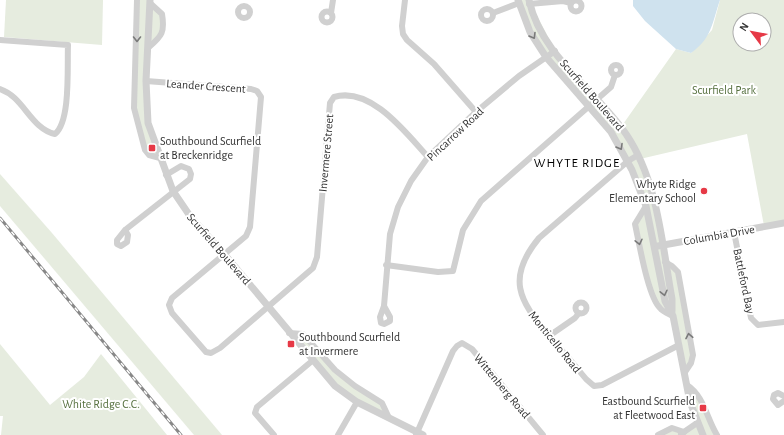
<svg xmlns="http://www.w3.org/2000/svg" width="784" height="435" font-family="'Alegreya Sans',sans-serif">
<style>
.green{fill:#e6ecdf;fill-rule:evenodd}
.water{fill:#cfe2ee}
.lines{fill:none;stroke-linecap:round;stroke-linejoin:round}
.minor{stroke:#d0d0d0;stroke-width:6}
.tertiary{stroke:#d0d0d0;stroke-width:7}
.rail-casing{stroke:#888;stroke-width:3}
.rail{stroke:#fff;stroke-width:1.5;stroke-dasharray:4.5;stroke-linecap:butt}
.oneway{stroke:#7a7a7a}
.poi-dot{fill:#e63946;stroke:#fff;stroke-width:1.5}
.labels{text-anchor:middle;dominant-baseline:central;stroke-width:4;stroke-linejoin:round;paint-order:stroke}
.street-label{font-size:12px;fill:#333;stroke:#fff}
.park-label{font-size:12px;fill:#56703f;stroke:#fff}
.poi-label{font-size:12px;fill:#333;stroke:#fff;text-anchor:start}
.neighbourhood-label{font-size:13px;letter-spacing:1px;fill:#000;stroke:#fff}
</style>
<rect width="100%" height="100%" fill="#fff"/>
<g class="green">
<polygon points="6,0 103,0 102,45 4,37"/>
<polygon points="137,0 150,0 162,14 163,31 149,47 148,123 160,158 149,155 134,108"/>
<path d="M518,0H529L560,60L621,127L676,49L691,53L712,30L720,0H784V223L764,226L747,134L640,159L665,255L678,272L693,355L685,372L673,316L653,298L635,224L646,206L611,132L546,57ZM740,20H764V44H740Z"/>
<polygon points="0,174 52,233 222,435 194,435 0,206"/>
<polygon points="289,333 303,334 335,370 382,403 389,418 335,386"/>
<polygon points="0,344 50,405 84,377 101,354 167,435 1,435 3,416 0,416"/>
<polygon points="687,385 696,391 717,435 658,435 672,428 684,432 697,424"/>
</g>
<path class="water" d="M633,0H720C712,23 712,38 691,53L676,49L645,21L633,6Z"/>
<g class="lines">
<g class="minor">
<polyline points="137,0 134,108 145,150 149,155 160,158"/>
<polyline points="405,0 402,26 403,34 407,40 434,64 476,112"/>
<circle cx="576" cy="6" r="5.5"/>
<polyline points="529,4 563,1 571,3"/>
<circle cx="244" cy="12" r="6"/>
<circle cx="487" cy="15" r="6"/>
<circle cx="327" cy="17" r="5.5"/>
<polyline points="331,13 333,0"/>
<polyline points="493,13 519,3"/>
<path d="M0,40L68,45C67,66 71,121 55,134C30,128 24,97 0,89"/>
<path d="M149,47C162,36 165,32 162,14L151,4"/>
<circle cx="616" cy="70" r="5"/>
<path d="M146,81L251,89L257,91L261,97L250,227L246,236L172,298L169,305L172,313L206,352L211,353L220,348L313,268L317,257L330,103L334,97C371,86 406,133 428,157"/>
<path d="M638,155L628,161L539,238C506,278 519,300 548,335C561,349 574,364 586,379L594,386L602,385L679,345"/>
<path d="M646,206L635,224C639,242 648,297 660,308C663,312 669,314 673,316"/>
<polyline points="125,230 117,240 117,244 121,246 127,242 128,235 125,230 190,179 191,174 189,169 181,166 166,175"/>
<polyline points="734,232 751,318 758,325 784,322"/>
<polyline points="665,262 672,266 678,272 693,355 691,363 685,372"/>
<polyline points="386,265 438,272 453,271 463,230 481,201 611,87 615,75"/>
<circle cx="581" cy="308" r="5.5"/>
<polyline points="384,306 390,234 398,207 411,181 428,157 476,112 519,76 555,51"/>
<polygon points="384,306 390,317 390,321 384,324 381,323 380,317"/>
<polyline points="289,333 303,334 335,370 355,386 382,403 389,418"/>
<polyline points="549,336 575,318 579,313"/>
<path d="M687,385C704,396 707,419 717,435"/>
<polyline points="784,396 778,393 774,395 773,399 778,405 784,401"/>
<polyline points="681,434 697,423"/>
<polyline points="274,435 255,413 257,407 312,361"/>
<polyline points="338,435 357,402"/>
<polyline points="416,435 453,351 457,346 462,343 472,349 543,435"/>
<polyline points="658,435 672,428 684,432"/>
</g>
<g class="tertiary">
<polyline points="150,0 146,81 148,123 173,191 190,216 225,255 335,386 357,402 423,435"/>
<polyline points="518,0 530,32 546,57 611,132 632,170 646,206 665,301 673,316 690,402 703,435"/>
<path d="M529,0C541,56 595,89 626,134C658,181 662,244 672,299V311"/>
<polyline points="658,246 784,223"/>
</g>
<g class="rail-casing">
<polyline id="rail" points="0,218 181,435"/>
</g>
<use href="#rail" class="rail"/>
</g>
<defs><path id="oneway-chevron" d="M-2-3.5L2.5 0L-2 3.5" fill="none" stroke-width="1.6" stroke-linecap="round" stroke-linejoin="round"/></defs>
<g class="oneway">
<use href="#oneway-chevron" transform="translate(533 36) rotate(59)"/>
<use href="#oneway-chevron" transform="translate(137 39) rotate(90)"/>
<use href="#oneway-chevron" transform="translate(620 147) rotate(60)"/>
<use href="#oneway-chevron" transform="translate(639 242) rotate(77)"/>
<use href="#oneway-chevron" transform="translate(664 293) rotate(77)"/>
<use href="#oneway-chevron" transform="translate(689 336) rotate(-101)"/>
</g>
<g class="poi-dot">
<rect x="148" y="144" width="8" height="8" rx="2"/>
<circle cx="704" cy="191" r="4"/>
<rect x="287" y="340" width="8" height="8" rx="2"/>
<rect x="699" y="404" width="8" height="8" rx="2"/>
</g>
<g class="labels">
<g class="street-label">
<text transform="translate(206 86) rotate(4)">Leander Crescent</text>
<text transform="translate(592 95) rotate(49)">Scurfield Boulevard</text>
<text transform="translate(455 134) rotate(-43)">Pincarrow Road</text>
<text transform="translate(326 153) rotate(-85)">Invermere Street</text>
<text transform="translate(719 235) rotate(-10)">Columbia Drive</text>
<text transform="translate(219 249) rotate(49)">Scurfield Boulevard</text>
<text transform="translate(744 281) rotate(78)">Battleford Bay</text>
<text transform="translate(555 342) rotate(51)">Monticello Road</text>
<text transform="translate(502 386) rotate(50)">Wittenberg Road</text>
</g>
<g class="park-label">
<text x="724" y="90">Scurfield Park</text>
<text x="101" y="404">White Ridge C.C.</text>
</g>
<g class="poi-label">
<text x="160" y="141">Southbound Scurfield<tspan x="160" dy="14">at Breckenridge</tspan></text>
<text x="696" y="184" text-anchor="end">Whyte Ridge<tspan x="696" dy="14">Elementary School</tspan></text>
<text x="299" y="337">Southbound Scurfield<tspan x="299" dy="14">at Invermere</tspan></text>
<text x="695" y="401" text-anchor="end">Eastbound Scurfield<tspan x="695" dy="14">at Fleetwood East</tspan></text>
</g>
<g class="neighbourhood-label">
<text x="577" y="163">WHYTE RIDGE</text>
</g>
</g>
<g transform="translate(752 32) rotate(302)"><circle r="19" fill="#ffffff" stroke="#adadad"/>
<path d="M0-3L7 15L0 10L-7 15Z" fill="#e63946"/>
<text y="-6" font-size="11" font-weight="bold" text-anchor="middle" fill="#333333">N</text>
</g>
</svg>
